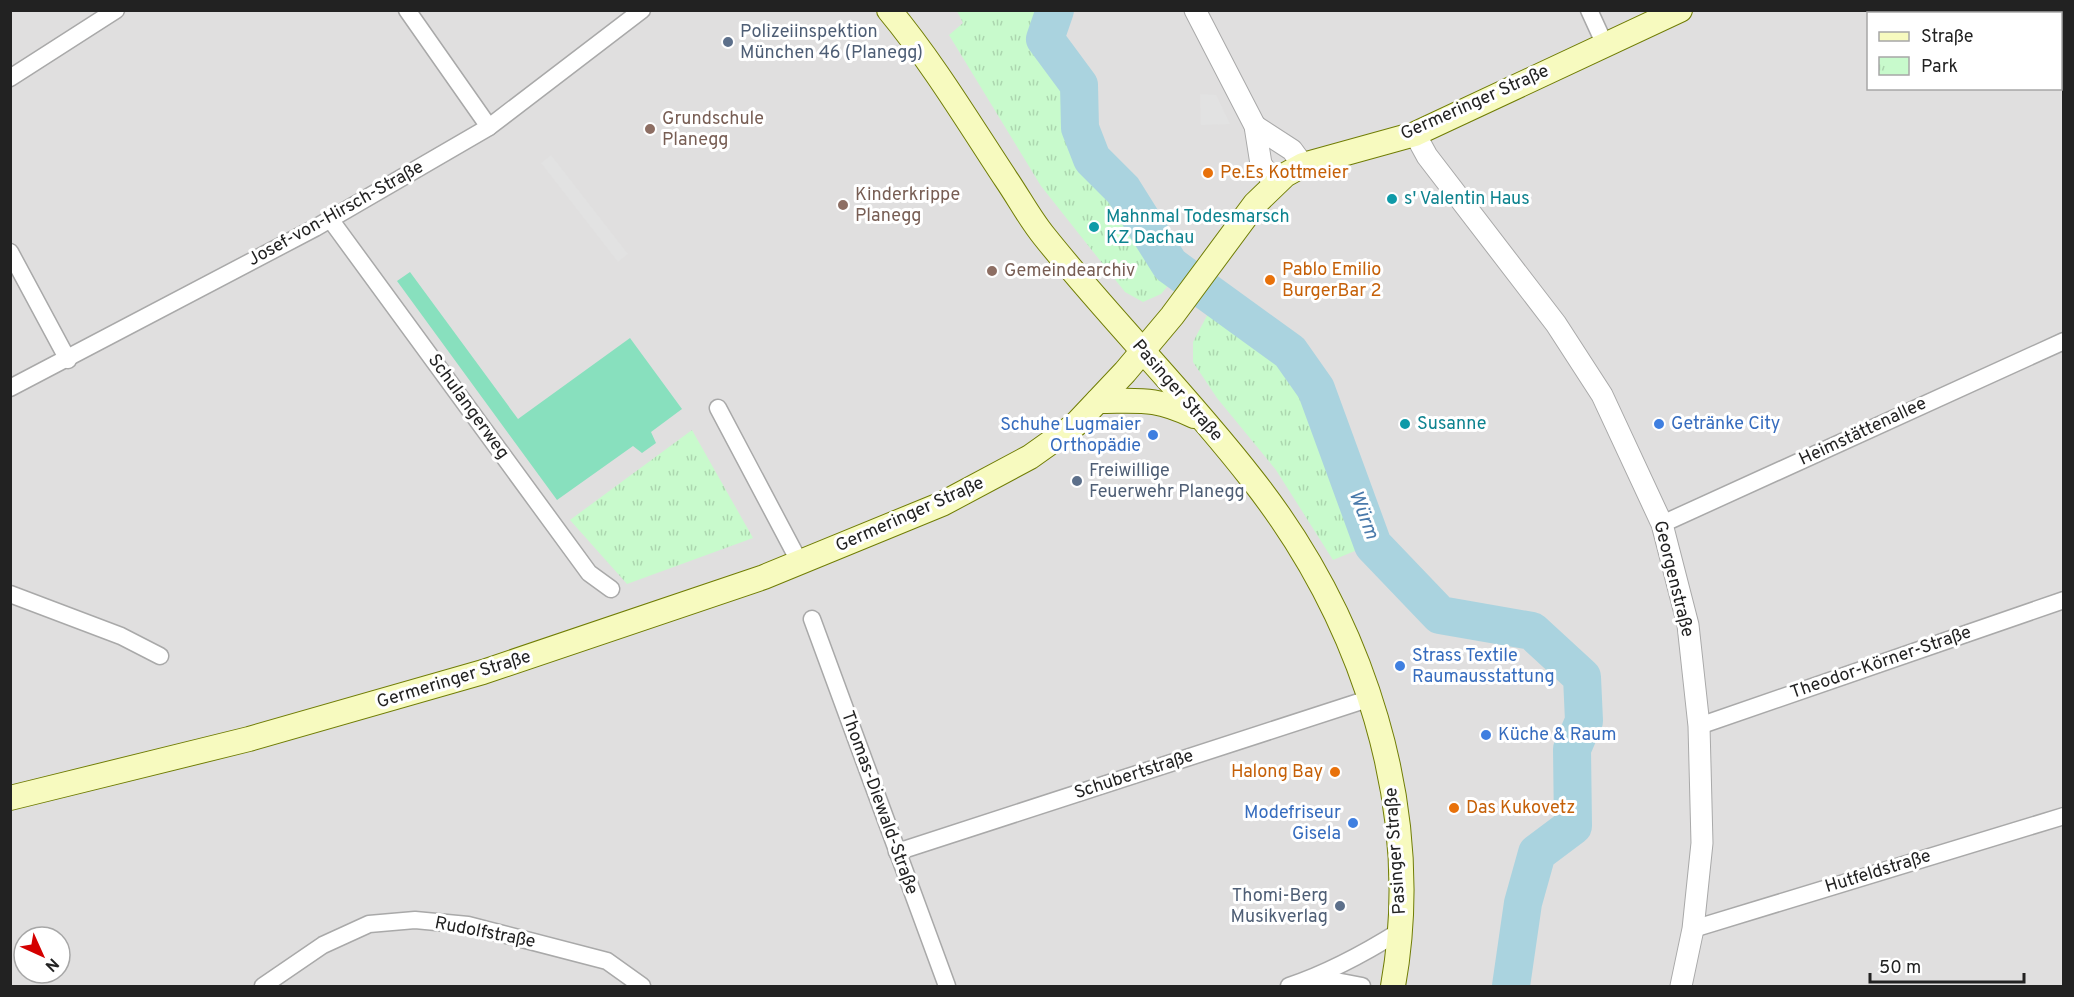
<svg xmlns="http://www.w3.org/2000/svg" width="2074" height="997" font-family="Overpass,sans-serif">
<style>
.residential{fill:#e0dfdf;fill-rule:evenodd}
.park{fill:url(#park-tufts)}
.pitch{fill:#88e0be}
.parking{fill:#e2e2e2}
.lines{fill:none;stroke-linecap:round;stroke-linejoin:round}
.river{stroke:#aad3df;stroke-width:38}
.minor-casing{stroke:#a9a9a9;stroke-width:19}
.tertiary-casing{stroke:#a9a9a9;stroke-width:23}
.secondary-casing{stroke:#707d05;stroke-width:26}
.minor{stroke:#fff;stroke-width:16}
.tertiary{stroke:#fff;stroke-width:21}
.secondary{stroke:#f7fabf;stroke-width:24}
.service-dot{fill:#5c6f8a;stroke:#fff;stroke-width:2}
.education-dot{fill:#8d6e63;stroke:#fff;stroke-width:2}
.food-dot{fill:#e8710a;stroke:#fff;stroke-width:2}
.culture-dot{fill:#0f9aa8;stroke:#fff;stroke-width:2}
.shop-dot{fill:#3f7fe0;stroke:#fff;stroke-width:2}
.labels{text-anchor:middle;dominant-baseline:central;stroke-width:6;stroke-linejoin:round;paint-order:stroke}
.service-label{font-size:18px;fill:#4e5e75;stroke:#fff;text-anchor:start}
.street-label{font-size:18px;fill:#222;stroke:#fff}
.education-label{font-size:18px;fill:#785e54;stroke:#fff;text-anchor:start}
.food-label{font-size:18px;fill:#c56008;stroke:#fff;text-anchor:start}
.culture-label{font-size:18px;fill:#0d838f;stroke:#fff;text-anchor:start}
.shop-label{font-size:18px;fill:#366cbe;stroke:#fff;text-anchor:start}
.water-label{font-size:20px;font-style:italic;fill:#4a7aab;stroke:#fff}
</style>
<defs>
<pattern id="park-tufts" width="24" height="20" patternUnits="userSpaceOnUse" patternTransform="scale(1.5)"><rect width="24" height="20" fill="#c8facc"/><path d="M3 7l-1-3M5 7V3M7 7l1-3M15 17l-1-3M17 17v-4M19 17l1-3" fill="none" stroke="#acd6af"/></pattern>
</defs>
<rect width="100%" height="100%" fill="#f2efe9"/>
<path class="residential" d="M11,11H2063V986H11ZM1868,14H2060V88H1868ZM24,937H60V973H24Z"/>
<g class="park">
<polygon points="957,11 1043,11 1033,40 1067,90 1067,129 1086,167 1114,196 1137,237 1173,280 1161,294 1143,302 1125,292 1041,186 949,35 963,23"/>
<polygon points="1210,310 1287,364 1306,398 1362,548 1333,560 1276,470 1217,398 1193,362 1193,342"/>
<polygon points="692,430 753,538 627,584 570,520"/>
</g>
<polygon class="pitch" points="410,272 518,419 630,338 682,409 651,432 656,443 642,453 633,446 557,500 397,281"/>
<g class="parking">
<polygon points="1200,94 1216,95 1230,124 1201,125"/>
<polygon points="551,155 628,254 618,262 541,163"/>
</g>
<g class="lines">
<polyline class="river" points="1055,10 1045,39 1079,85 1080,128 1092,159 1123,190 1170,265 1290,352 1316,389 1373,545 1440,615 1532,631 1582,677 1584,721 1572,749 1573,826 1537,853 1523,903 1511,986"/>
<g class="minor-casing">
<g id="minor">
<polyline points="407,10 489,127"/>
<polyline points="1589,10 1605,45"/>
<polyline points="10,78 116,10"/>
<polyline points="330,219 589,573 611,589"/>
<polyline points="10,252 68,360"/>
<polyline points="10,388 315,228 489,127 642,10"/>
<polyline points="718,408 800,563"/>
<polyline points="1662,524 2064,341"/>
<polyline points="10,594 121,636 160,656"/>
<polyline points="812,619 947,986"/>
<polyline points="1699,726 2064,600"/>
<polyline points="897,852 1371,698"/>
<polyline points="1693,929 2064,816"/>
<polyline points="1315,977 1362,986"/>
<polyline points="263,986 323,945 369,924 415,920 468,925 607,961 642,986"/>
<path d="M1289,986C1328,973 1365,953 1400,931"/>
</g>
</g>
<g class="tertiary-casing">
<g id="tertiary">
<polyline points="1195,10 1255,126 1261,164 1274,183"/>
<polyline points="1255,126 1292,150 1303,165"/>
<polyline points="1415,134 1427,156 1556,324 1602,395 1662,524 1688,625 1699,726 1702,843 1693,929 1681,986"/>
</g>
</g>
<g class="secondary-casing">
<g id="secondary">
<path d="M889,10C933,63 969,123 1006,179C1019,198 1030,219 1044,236C1111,320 1187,395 1252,479C1363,620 1425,808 1393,986"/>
<path d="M1098,401C1141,401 1154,397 1194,416"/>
<polyline points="10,798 249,739 483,672 764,577 942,504 1030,457 1075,425 1125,372 1172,316 1255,204 1285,175 1303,165 1415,134 1680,10"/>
</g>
</g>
<use href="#minor" class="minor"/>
<use href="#tertiary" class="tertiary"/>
<use href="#secondary" class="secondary"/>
</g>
<g class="service-dot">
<circle cx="728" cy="42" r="6"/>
<circle cx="1077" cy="481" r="6"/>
<circle cx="1340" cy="906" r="6"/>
</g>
<g class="education-dot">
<circle cx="650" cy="129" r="6"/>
<circle cx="843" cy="205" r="6"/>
<circle cx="992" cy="271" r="6"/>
</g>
<g class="food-dot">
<circle cx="1208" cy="173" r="6"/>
<circle cx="1270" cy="280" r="6"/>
<circle cx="1335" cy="772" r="6"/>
<circle cx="1454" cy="808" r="6"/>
</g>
<g class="culture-dot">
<circle cx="1392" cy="199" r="6"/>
<circle cx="1094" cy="227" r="6"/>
<circle cx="1405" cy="424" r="6"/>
</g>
<g class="shop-dot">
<circle cx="1659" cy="424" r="6"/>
<circle cx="1153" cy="435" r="6"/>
<circle cx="1400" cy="666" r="6"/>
<circle cx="1486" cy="735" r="6"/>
<circle cx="1353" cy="823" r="6"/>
</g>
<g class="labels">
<g class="service-label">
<text x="740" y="32">Polizeiinspektion<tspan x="740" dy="21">München 46 (Planegg)</tspan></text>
<text x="1089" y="471">Freiwillige<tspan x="1089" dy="21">Feuerwehr Planegg</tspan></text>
<text x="1328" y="896" text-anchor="end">Thomi-Berg<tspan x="1328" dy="21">Musikverlag</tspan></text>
</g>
<g class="street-label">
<text transform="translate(1475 103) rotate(-24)">Germeringer Straße</text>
<text transform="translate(336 214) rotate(-29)">Josef-von-Hirsch-Straße</text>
<text transform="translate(1177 391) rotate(49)">Pasinger Straße</text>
<text transform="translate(468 407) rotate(54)">Schulangerweg</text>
<text transform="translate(1863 432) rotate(-25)">Heimstättenallee</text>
<text transform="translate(910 515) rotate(-24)">Germeringer Straße</text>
<text transform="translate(1673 579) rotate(76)">Georgenstraße</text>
<text transform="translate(1881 663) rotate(-19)">Theodor-Körner-Straße</text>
<text transform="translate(454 680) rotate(-17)">Germeringer Straße</text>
<text transform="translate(1134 775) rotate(-18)">Schubertstraße</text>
<text transform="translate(879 803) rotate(70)">Thomas-Diewald-Straße</text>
<text transform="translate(1396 851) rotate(-94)">Pasinger Straße</text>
<text transform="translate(1878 872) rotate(-17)">Hutfeldstraße</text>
<text transform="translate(485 933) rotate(11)">Rudolfstraße</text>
</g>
<g class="education-label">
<text x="662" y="119">Grundschule<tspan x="662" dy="21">Planegg</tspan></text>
<text x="855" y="195">Kinderkrippe<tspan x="855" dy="21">Planegg</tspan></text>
<text x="1004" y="271">Gemeindearchiv</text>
</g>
<g class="food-label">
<text x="1220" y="173">Pe.Es Kottmeier</text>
<text x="1282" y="270">Pablo Emilio<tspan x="1282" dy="21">BurgerBar 2</tspan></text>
<text x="1323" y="772" text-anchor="end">Halong Bay</text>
<text x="1466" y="808">Das Kukovetz</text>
</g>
<g class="culture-label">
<text x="1404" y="199">s' Valentin Haus</text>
<text x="1106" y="217">Mahnmal Todesmarsch<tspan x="1106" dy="21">KZ Dachau</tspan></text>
<text x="1417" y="424">Susanne</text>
</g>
<g class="shop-label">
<text x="1671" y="424">Getränke City</text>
<text x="1141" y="425" text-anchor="end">Schuhe Lugmaier<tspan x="1141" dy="21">Orthopädie</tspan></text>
<text x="1412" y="656">Strass Textile<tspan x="1412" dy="21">Raumausstattung</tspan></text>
<text x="1498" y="735">Küche &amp; Raum</text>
<text x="1341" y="813" text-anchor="end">Modefriseur<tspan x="1341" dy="21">Gisela</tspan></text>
</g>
<g class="water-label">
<text transform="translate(1363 515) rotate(69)">Würm</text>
</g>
</g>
<rect width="2074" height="997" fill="none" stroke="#222222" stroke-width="24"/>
<rect x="1867" y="12" width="195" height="78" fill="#ffffff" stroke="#a7a7a7" stroke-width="1.5"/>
<rect x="1879" y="32" width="30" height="9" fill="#f7fabf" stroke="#a7a7a7" stroke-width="1.5"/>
<text x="1921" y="42" font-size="18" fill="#222222">Straße</text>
<rect x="1879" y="57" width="30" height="18" fill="url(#park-tufts)" stroke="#a7a7a7" stroke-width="1.5"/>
<text x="1921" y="72" font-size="18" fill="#222222">Park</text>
<g transform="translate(42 955) rotate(135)"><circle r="28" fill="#ffffff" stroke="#a7a7a7" stroke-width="1.5"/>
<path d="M0-4.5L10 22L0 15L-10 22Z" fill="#d40000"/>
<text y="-9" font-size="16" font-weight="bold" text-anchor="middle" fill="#222222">N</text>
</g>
<path d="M1870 973v9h154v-9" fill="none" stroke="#222222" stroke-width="3"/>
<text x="1879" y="973" font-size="18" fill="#222222" stroke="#ffffff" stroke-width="4.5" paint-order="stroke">50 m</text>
</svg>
